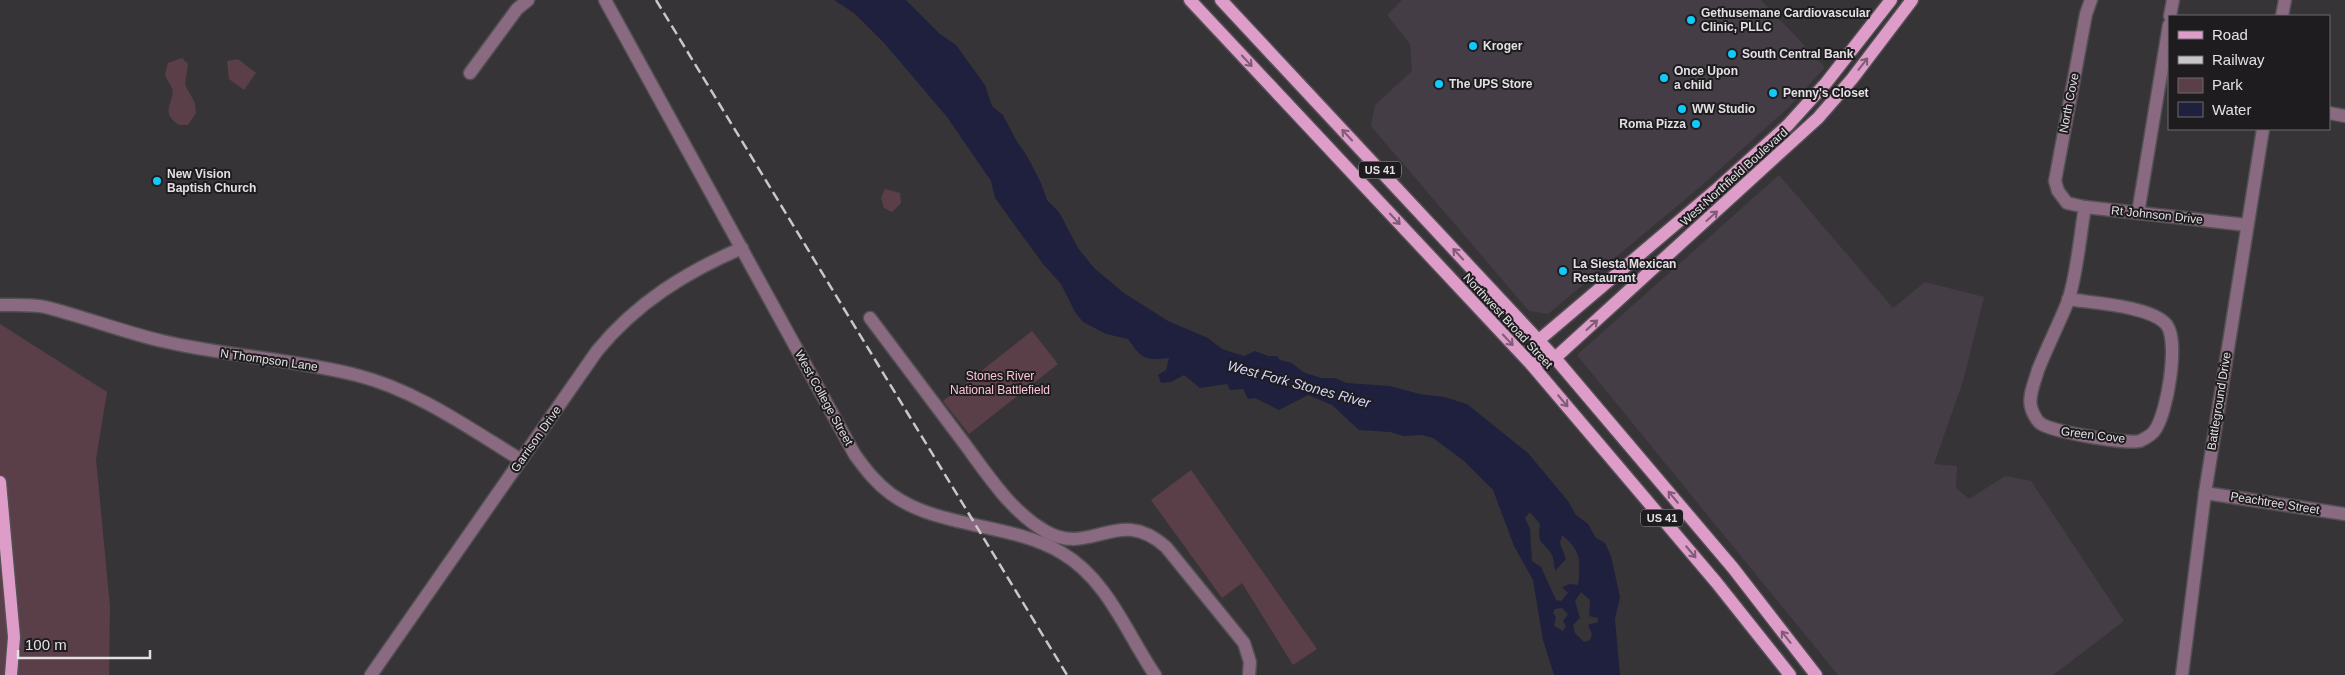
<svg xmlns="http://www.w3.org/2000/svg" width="2345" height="675" font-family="Helvetica,sans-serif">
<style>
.built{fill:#443d46}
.green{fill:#5a3f48}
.water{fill:#1f203d;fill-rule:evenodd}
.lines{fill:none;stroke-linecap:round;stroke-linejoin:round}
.minor-casing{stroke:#525053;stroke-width:15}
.major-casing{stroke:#525053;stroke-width:15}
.minor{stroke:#8a6a80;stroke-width:12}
.major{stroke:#de9cc9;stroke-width:12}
.rail{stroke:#c9c7ca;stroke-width:2.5;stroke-dasharray:10 5;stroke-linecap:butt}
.oneway{stroke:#7e5c74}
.poi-dot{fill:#0fcafa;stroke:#1e1c1e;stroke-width:2}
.labels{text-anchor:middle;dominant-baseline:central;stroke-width:4;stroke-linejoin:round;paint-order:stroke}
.shield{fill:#1e1c1e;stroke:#a7a5a8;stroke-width:1}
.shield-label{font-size:11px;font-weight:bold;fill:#e2e0e3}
.poi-label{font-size:12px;font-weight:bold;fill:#e2e0e3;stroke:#1e1c1e;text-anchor:start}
.street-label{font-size:12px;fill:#e2e0e3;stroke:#1e1c1e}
.park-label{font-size:12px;fill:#fdc5d6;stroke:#1e1c1e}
.water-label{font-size:14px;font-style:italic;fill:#d4d8fc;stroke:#1e1c1e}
</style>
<rect width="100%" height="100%" fill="#373438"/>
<g class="built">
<polygon points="1402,0 1761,0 1825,67 1789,107 1701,186 1548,314 1529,311 1371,126 1375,105 1412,71 1410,44 1387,15"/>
<polygon points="1779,175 1893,308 1925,282 1984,297 1963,381 1934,464 1957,466 1956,488 1969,499 2005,476 2031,481 2124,621 2053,675 1838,675 1577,355"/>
</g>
<g class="green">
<path d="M182,58L188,64L185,85L195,103L196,113L188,125H179C158,111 176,102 172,88C170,83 166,80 165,74L168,63Z"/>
<polygon points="238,59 256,73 244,90 229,79 227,61"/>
<polygon points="885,189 900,193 901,203 892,212 884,208 881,198"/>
<polygon points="0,324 107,392 96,459 110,606 109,675 0,675"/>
<polygon points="1032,331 1058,364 969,434 943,401"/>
<polygon points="1191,470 1317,649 1293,665 1242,583 1222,598 1151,500"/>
</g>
<path class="water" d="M834,0H906L940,34L956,45L985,85L992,106L1003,115L1016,140L1027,156L1041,183L1047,200L1059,212L1078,248L1094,268L1124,293L1168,321L1208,338L1222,349L1244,356L1255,351L1268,356H1277L1280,360L1292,363L1303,372L1321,378H1335L1347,383L1390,386L1420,394L1444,397L1467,404L1528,453L1568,501L1576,515L1588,524L1596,538L1605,543L1611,556L1620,597L1615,619L1620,675H1554L1543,640L1533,580L1514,546L1493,490L1464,461L1433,438L1422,435L1403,436L1390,432L1359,430L1332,405L1308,395L1279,410L1255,398L1248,399L1243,389L1230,390L1227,384L1200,388L1184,375L1171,382L1161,383L1158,375L1166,370L1169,358C1145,361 1142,359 1128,339L1106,334L1083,322L1075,312L1061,284L1043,264L995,198L991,181L947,117L885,44L854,13ZM1530,512L1540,524C1537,548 1543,539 1552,555C1554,559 1554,566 1555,571L1566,559L1560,543L1562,535C1581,551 1581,560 1578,585L1570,584L1562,587L1568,593L1561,601L1556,600L1541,567L1532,561L1530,529L1525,518ZM1581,592L1590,600L1589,616L1598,618V622L1588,625L1592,634L1590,640L1584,642L1575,633L1573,625L1580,618L1575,601ZM1562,608L1568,614L1563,621L1566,626L1563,631L1554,626L1556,617L1553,613L1555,609Z"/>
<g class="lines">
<g class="minor-casing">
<g id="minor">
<path d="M605,0L855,455C866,470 876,483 891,494C939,529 1010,522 1062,553C1107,579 1127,634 1155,675"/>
<polyline points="2091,0 2086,14 2055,181 2058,191 2067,203 2085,207 2247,225"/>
<polyline points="2170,16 2173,0"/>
<polyline points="2282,16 2285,0"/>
<polyline points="470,73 517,9 528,0"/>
<polyline points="2329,113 2345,116"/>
<polyline points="2138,213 2169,25"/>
<path d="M2068,299C2093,303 2150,306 2166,324C2180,340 2167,414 2155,430C2153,434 2144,439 2140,441C2127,444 2051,432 2040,423C2037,421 2032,412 2031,407C2028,396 2035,381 2038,370C2047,347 2059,324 2068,301C2077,275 2080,235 2085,207"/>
<path d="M0,305C15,305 31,304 45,307C85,317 123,332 162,341C226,356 293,359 356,375C416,390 469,428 521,460"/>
<path d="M870,318C901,359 931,399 961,439C986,472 1009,510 1045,531C1091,558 1118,504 1166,547L1244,643L1250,662L1249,675"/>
<polyline points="2205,493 2345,514"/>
<path d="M371,675L597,351C636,303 686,272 742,248"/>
<polyline points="2182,675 2205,493 2263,129"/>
</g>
</g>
<g class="major-casing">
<g id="major">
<polyline points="1190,0 1531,364 1716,582 1790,675"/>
<polyline points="1221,0 1555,358 1733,568 1816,675"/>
<polyline points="1539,340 1717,189 1788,125 1826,83 1891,0"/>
<polyline points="1531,364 1555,358 1818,118 1852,79 1912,0"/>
<polyline points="0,482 14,637 11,675"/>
</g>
</g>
<use href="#minor" class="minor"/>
<use href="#major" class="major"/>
<polyline class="rail" points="656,0 1067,675"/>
</g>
<defs><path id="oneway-shaft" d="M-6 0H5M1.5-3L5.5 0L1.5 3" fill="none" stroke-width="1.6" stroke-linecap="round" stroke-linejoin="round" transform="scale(1.25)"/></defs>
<g class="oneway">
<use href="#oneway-shaft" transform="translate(1247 61) rotate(47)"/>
<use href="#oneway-shaft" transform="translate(1863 64) rotate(-52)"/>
<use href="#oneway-shaft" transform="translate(1347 135) rotate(-133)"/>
<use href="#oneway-shaft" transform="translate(1712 216) rotate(-42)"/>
<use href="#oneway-shaft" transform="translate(1395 219) rotate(47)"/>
<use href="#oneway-shaft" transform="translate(1458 254) rotate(-133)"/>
<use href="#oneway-shaft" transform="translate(1592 325) rotate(-42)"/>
<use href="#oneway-shaft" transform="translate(1508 340) rotate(47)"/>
<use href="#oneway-shaft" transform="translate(1563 401) rotate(50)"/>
<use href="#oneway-shaft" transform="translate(1673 497) rotate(-130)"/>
<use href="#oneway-shaft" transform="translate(1691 552) rotate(50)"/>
<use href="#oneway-shaft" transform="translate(1786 637) rotate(-128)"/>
</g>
<g class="poi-dot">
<circle cx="1691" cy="20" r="5"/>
<circle cx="1473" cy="46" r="5"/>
<circle cx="1732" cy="54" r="5"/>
<circle cx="1664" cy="78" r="5"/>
<circle cx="1439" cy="84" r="5"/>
<circle cx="1773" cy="93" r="5"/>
<circle cx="1682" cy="109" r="5"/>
<circle cx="1696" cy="124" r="5"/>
<circle cx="157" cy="181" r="5"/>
<circle cx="1563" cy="271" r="5"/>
</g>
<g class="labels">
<g class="shield">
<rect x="1359" y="161.5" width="42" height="17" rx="4"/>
<rect x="1641" y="509.5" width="42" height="17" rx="4"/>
</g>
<g class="shield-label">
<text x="1380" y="170">US 41</text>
<text x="1662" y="518">US 41</text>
</g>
<g class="poi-label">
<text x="1701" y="13">Gethusemane Cardiovascular<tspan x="1701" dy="14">Clinic, PLLC</tspan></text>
<text x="1483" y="46">Kroger</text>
<text x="1742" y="54">South Central Bank</text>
<text x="1674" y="71">Once Upon<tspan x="1674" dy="14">a child</tspan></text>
<text x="1449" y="84">The UPS Store</text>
<text x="1783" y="93">Penny's Closet</text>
<text x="1692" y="109">WW Studio</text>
<text x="1686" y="124" text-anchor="end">Roma Pizza</text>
<text x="167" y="174">New Vision<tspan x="167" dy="14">Baptish Church</tspan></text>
<text x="1573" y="264">La Siesta Mexican<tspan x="1573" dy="14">Restaurant</tspan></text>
</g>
<g class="street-label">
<text transform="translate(2069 103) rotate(-79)">North Cove</text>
<text transform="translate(1734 177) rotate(-42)">West Northfield Boulevard</text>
<text transform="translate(2157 215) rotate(6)">Rt Johnson Drive</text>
<text transform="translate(1508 321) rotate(47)">Northwest Broad Street</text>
<text transform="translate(269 360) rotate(8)">N Thompson Lane</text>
<text transform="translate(824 398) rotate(61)">West College Street</text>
<text transform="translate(2219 401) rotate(-81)">Battleground Drive</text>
<text transform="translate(2093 435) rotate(7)">Green Cove</text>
<text transform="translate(536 439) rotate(-55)">Garrison Drive</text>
<text transform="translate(2275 503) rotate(9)">Peachtree Street</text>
</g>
<g class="park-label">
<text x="1000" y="376">Stones River<tspan x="1000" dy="14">National Battlefield</tspan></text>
</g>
<g class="water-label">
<text transform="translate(1299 384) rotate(15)">West Fork Stones River</text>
</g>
</g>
<rect x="2168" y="15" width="162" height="115" fill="#1e1c1e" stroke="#6c6a6d"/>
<rect x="2178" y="31" width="25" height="8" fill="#de9cc9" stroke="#6c6a6d"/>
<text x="2212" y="40" font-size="15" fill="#e2e0e3">Road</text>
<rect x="2178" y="56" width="25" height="8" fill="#c9c7ca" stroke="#6c6a6d"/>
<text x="2212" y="65" font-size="15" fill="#e2e0e3">Railway</text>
<rect x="2178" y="78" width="25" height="15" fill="#5a3f48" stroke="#6c6a6d"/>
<text x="2212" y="90" font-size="15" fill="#e2e0e3">Park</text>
<rect x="2178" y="102" width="25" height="15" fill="#1f203d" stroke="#6c6a6d"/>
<text x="2212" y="115" font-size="15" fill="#e2e0e3">Water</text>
<path d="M18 650v8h132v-8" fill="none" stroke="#e2e0e3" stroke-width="2.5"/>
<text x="25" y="650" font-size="15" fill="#e2e0e3" stroke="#1e1c1e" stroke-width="4" paint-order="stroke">100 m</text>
</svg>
